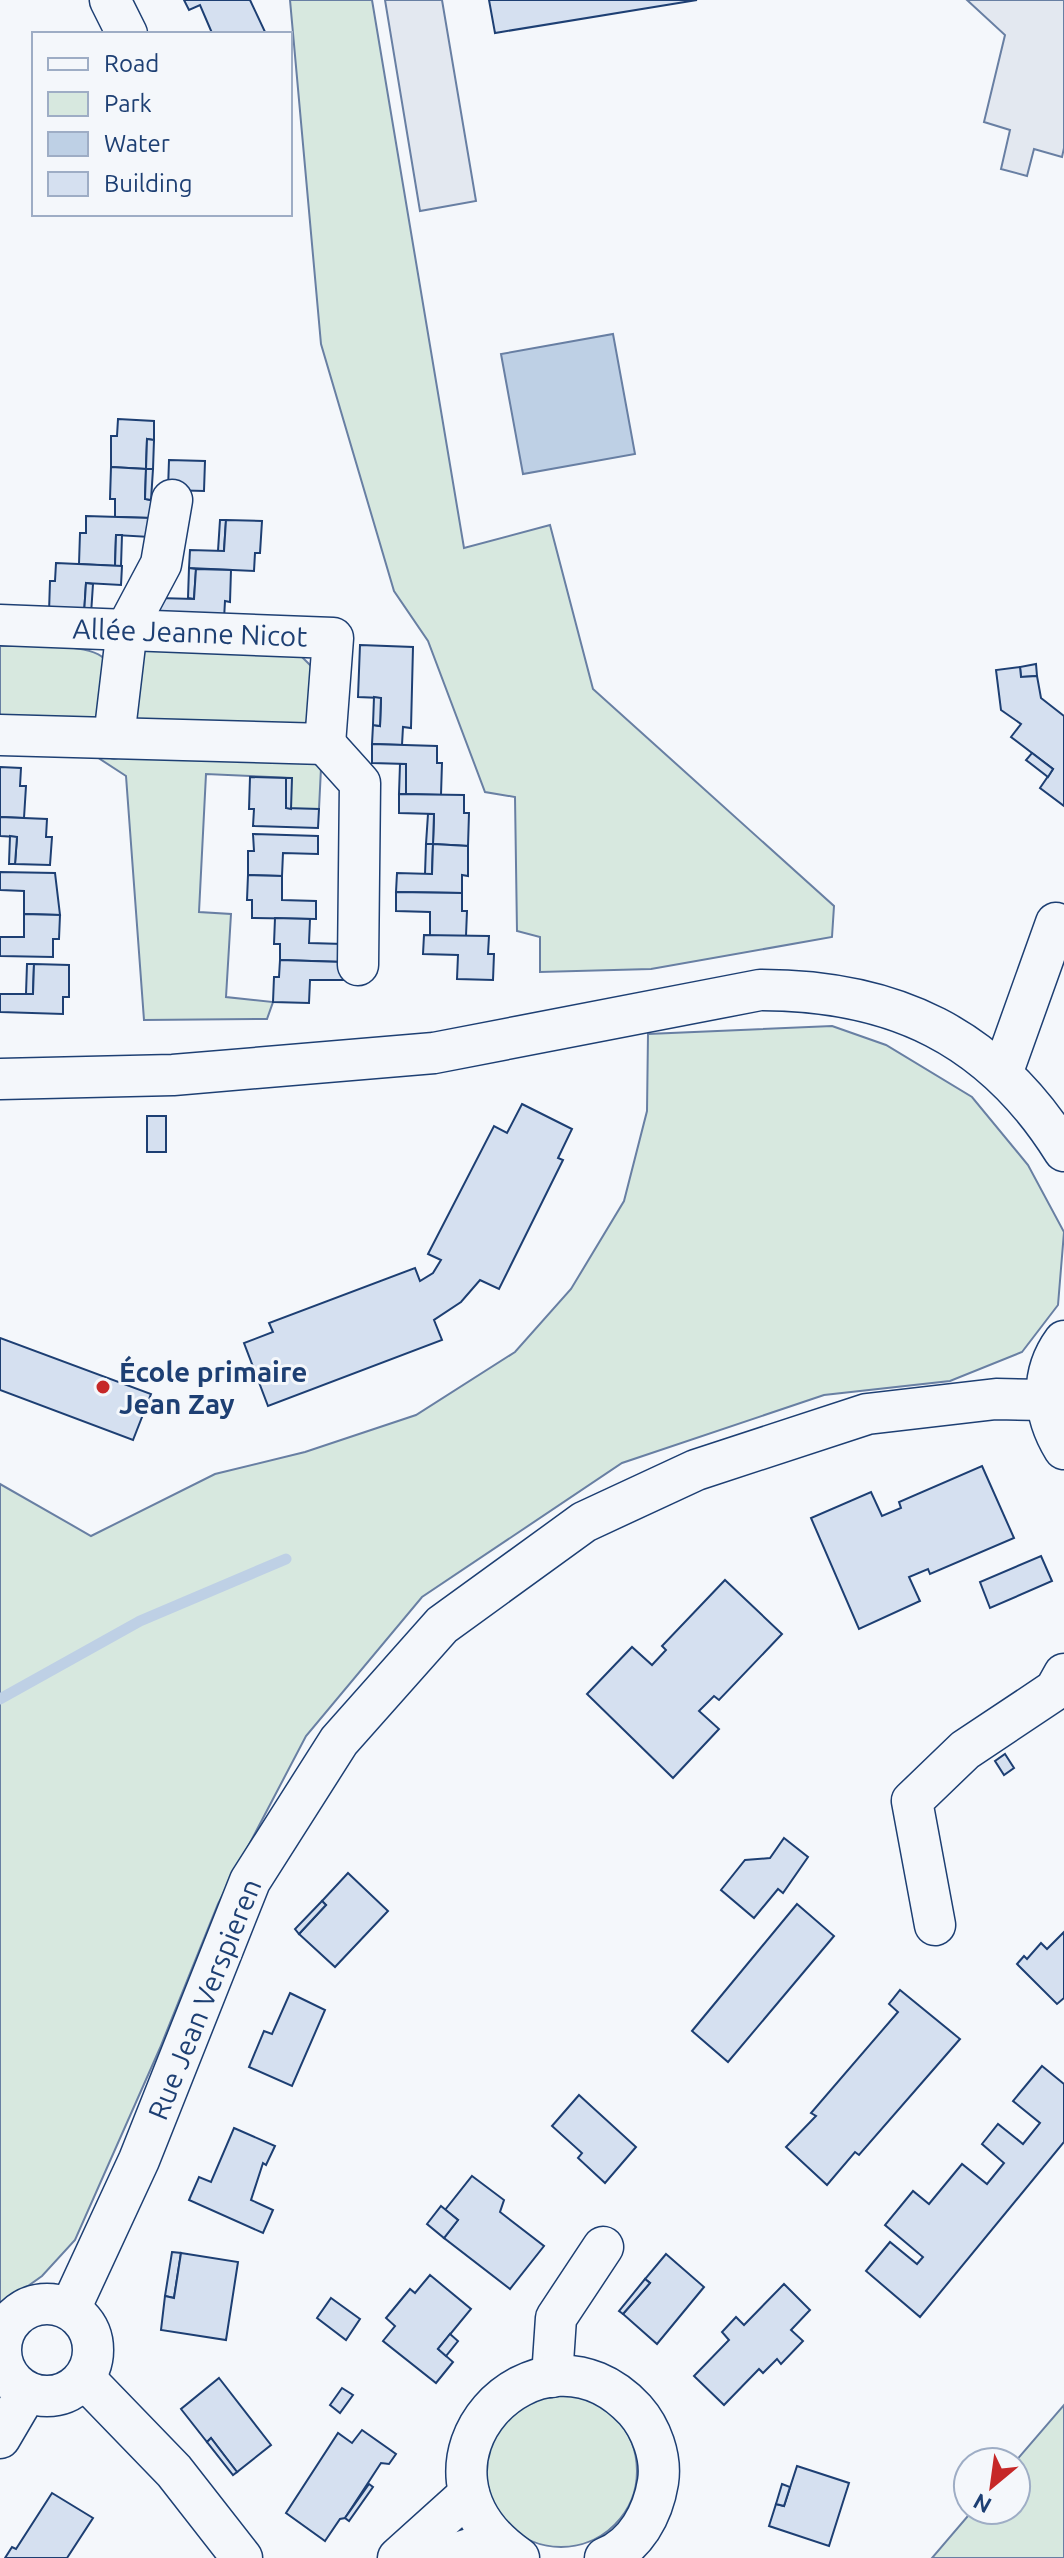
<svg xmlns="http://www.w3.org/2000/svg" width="1064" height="2558" font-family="Ubuntu,sans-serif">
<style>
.green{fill:#d7e8df;stroke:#687fa3;stroke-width:2}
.parking{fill:#e3e8f0;stroke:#687fa3;stroke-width:2}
.water{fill:#bed0e5;stroke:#687fa3;stroke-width:2}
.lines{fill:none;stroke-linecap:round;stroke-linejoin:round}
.stream{stroke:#bed0e5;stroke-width:11}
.building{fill:#d5e0f0;stroke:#1d3f73;stroke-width:2}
.minor-casing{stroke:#1d3f73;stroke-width:43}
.minor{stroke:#f4f7fb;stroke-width:40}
.poi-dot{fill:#c62828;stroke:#f4f7fb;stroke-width:3}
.labels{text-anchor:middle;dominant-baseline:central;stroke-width:6;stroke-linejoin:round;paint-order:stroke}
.street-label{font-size:28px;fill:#1d3f73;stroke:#f4f7fb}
.poi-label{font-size:28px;font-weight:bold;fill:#1d3f73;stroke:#f4f7fb;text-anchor:start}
</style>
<rect width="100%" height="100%" fill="#f4f7fb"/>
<g class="green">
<polygon points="290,0 372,0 464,548 550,525 593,689 834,906 832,937 651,969 540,972 540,937 517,931 515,797 485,792 428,641 394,591 321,344"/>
<path d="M0,646C24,647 94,641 106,661L103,720L0,726Z"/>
<polygon points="137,648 301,656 312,667 310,724 134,729"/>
<polygon points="80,746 313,756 321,768 319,809 291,809 291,778 206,774 199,912 231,914 226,997 273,1002 267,1019 144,1020 126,776"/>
<polygon points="832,1026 886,1045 972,1097 1028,1165 1064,1232 1058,1305 1022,1352 950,1381 824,1395 622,1463 422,1597 306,1736 218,1904 160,2048 75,2240 42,2276 0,2306 0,1484 91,1536 215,1474 305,1452 416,1415 515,1352 571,1289 624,1201 647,1111 648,1034"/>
<circle cx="561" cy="2471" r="76"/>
<polygon points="1064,2405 1064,2558 932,2558 973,2510 1016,2510 1015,2462"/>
</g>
<g class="parking">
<polygon points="385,0 442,0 476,201 420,211"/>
<polygon points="967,0 1064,0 1064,148 1062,157 1034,149 1027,176 1001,169 1010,130 984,122 1005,35"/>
</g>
<polygon class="water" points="613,334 635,454 523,474 501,354"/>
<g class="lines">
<polyline class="stream" points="0,1699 140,1621 286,1559"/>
</g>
<g class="building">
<polygon points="184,0 250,0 266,34 209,34 212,33 200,5 189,10"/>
<polygon points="489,0 697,0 495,33"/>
<polygon points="118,419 154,421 154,440 147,439 146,469 111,467 111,436 117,436"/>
<polygon points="147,439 154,440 153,469 146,469"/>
<polygon points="169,460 205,461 204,491 168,490"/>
<polygon points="111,467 146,469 145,499 151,500 151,518 115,517 115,499 110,499"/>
<polygon points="146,469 153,469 151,500 145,499"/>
<polygon points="86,516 151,518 150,537 116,535 115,566 79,564 80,533 86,533"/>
<polygon points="220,520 226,520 224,551 218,551"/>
<polygon points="226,520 262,521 260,553 255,553 254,571 189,568 190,550 224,551"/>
<polygon points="116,535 122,535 121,566 115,566"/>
<polygon points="56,563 122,566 121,585 86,583 84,614 49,612 50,581 55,581"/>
<polygon points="189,568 196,569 194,599 188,598"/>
<polygon points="196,569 231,570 230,602 225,601 224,619 159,616 159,598 194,599"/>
<polygon points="86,583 93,584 91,614 84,614"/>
<polygon points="360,645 413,647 411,728 403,727 402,745 372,744 373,725 380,726 381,698 358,697"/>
<polygon points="1036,664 1037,676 1021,677 1020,667"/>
<polygon points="1020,667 1021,677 1037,676 1041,698 1064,716 1064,806 1040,788 1053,769 1011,737 1021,724 1001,710 996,670"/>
<polygon points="374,697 381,698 380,726 373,725"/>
<polygon points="372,744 437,746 437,763 442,763 441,795 406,794 406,764 372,763"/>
<polygon points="1032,753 1053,769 1048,777 1026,760"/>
<polygon points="400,764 406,764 406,794 399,794"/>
<polygon points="0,767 21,768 20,786 26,786 24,818 0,817"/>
<polygon points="250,777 286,778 286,808 319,809 318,828 253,826 254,809 249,809"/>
<polygon points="286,778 292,778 291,809 286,808"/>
<polygon points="399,794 464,795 464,813 469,813 468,846 433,844 434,814 399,813"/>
<polygon points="428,814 434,814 433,844 426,844"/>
<polygon points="0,817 47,819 46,837 52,837 50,865 15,864 17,837 0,836"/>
<polygon points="253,834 318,836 318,854 283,853 282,876 248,875 248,851 254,851"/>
<polygon points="10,836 17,837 15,864 9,864"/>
<polygon points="426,844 433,844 432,874 425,874"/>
<polygon points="433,844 468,846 468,876 462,875 462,893 396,892 397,873 432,874"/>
<polygon points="0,872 55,873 60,915 24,914 24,891 0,890"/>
<polygon points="248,875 282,876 282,900 316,901 316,919 252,918 252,900 247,900"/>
<polygon points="396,892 462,893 462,911 467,911 466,936 430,936 430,912 396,911"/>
<polygon points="24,914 60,915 59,939 53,939 53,957 0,956 0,937 24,937"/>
<polygon points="275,918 310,919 309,943 343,944 343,962 280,960 280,944 274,944"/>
<polygon points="424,935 489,936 488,954 494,954 493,980 457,979 458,955 423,954"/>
<polygon points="280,960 343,962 343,980 310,980 309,1003 273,1002 274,977 279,977"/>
<polygon points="27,964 34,964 33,994 26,994"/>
<polygon points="34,964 69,965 69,997 63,997 63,1014 0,1012 0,994 33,994"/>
<polygon points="522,1104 572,1129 558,1158 563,1160 499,1289 480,1280 461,1302 434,1320 442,1340 268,1406 244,1343 273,1332 269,1323 415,1268 420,1281 433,1273 441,1260 428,1254 494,1126 507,1133"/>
<rect x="147" y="1116" width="19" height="36"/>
<polygon points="0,1338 151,1394 133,1440 0,1390"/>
<polygon points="982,1466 1014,1538 930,1574 928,1569 909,1577 920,1601 859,1629 811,1518 871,1492 882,1516 901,1508 899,1502"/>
<polygon points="1041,1556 1052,1581 990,1608 980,1582"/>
<polygon points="725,1580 782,1634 719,1700 714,1696 699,1711 719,1729 673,1778 587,1694 632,1647 652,1665 666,1650 662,1646"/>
<polygon points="1005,1754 1014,1768 1004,1775 995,1761"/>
<polygon points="784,1838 808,1857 783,1893 778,1889 754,1918 721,1890 745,1860 770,1858"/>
<polygon points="348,1873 388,1911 335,1967 299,1934 326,1905 322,1901"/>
<polygon points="322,1901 326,1905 299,1934 295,1929"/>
<polygon points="797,1904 834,1936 728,2062 692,2031"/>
<polygon points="1064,1932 1064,1998 1057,2004 1017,1964 1024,1956 1027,1959 1041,1943 1047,1949"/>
<polygon points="900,1990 960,2039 859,2155 855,2152 827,2185 786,2147 816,2116 811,2113 898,2012 889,2004"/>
<polygon points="290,1993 325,2010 292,2086 249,2067 264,2031 272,2034"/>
<polygon points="1042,2066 1064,2084 1064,2142 920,2317 866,2271 890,2242 917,2264 923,2257 885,2225 913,2191 929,2204 962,2164 987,2184 1004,2163 982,2144 998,2124 1023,2144 1040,2123 1013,2101"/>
<polygon points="579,2095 636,2147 605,2183 578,2158 582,2153 552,2126"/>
<polygon points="234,2128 275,2146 266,2165 263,2163 251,2200 273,2210 263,2233 189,2200 199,2177 211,2182"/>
<polygon points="472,2176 504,2200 500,2212 544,2246 510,2289 444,2238 458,2220 445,2210"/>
<polygon points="441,2206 458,2220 444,2238 427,2224"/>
<polygon points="172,2252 181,2253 174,2298 165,2296"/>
<polygon points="181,2253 238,2262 226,2340 161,2330 165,2296 174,2298"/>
<polygon points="666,2254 704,2287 657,2344 623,2314 650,2283 645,2279"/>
<polygon points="430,2275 471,2309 438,2349 453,2362 436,2383 383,2341 395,2326 386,2318 410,2289 415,2293"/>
<polygon points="645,2279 650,2283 623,2314 619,2311"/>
<polygon points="784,2284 810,2310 791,2330 803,2341 781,2364 777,2359 763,2373 759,2369 724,2405 694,2376 729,2340 722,2332 736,2317 744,2325"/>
<polygon points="331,2298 360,2319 346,2340 317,2318"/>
<polygon points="450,2334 458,2341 446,2356 438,2349"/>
<polygon points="219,2378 271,2445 237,2472 211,2438 207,2442 181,2409"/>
<polygon points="342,2388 353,2395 340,2413 330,2405"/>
<polygon points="362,2430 396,2454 389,2464 381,2463 345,2518 340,2519 325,2541 286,2513 338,2433 352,2443"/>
<polygon points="211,2438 237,2472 233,2475 207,2442"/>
<polygon points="797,2466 849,2483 829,2546 769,2526 776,2504 784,2506"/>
<polygon points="369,2484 373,2487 349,2521 345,2518"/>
<polygon points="782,2484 790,2487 784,2506 776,2504"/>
<polygon points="52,2493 93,2518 67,2558 5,2558 12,2547 16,2549"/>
</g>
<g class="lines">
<g class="minor-casing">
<g id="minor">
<polyline points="110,0 127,34"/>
<polyline points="0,625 333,638 325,744 0,735"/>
<polyline points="114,738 127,628 161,564 172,500"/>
<polyline points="325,744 360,783 358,965"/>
<polyline points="1002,1074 1056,923"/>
<path d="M0,1079L173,1075L434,1053L760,990C894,990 992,1036 1064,1151"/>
<path d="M1064,1341C1039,1375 1043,1415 1064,1449"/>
<polyline points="935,1925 912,1801 965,1750 1055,1690 1064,1674"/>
<circle cx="47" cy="2350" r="46"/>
<polyline points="70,2309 139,2160 250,1881 339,1741 442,1625 584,1522 696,1470 867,1414 996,1399 1046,1400"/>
<polyline points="552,2377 556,2318 603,2247"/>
<polyline points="85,2379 174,2471 242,2558"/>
<polyline points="0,2438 27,2392"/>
<polyline points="398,2558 469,2494"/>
<polyline points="440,2558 495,2541"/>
<path d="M519,2558C385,2466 538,2305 635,2410C651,2428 662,2457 658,2482C653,2513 636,2546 605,2558"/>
</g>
</g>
<use href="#minor" class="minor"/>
</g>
<circle class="poi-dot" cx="103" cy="1387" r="8"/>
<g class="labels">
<g class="street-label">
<text transform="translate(190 632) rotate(2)">Allée Jeanne Nicot</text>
<text transform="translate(204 1999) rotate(-68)">Rue Jean Verspieren</text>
</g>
<g class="poi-label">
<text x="119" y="1371">École primaire<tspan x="119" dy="32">Jean Zay</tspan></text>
</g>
</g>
<rect x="32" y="32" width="260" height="184" fill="#f4f7fb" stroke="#9eadc5" stroke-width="2"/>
<rect x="48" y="58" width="40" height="12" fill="#f4f7fb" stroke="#9eadc5" stroke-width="2"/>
<text x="104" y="72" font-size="24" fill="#1d3f73">Road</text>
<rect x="48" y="92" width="40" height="24" fill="#d7e8df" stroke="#9eadc5" stroke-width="2"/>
<text x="104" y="112" font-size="24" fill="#1d3f73">Park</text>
<rect x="48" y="132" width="40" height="24" fill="#bed0e5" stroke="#9eadc5" stroke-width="2"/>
<text x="104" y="152" font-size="24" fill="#1d3f73">Water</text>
<rect x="48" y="172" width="40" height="24" fill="#d5e0f0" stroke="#9eadc5" stroke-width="2"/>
<text x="104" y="192" font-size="24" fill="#1d3f73">Building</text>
<g transform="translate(992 2486) rotate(209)"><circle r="38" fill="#f4f7fb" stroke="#9eadc5" stroke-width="2"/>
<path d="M0-6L14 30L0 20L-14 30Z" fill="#c62828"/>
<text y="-12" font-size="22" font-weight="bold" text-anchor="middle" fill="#1d3f73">N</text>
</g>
</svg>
